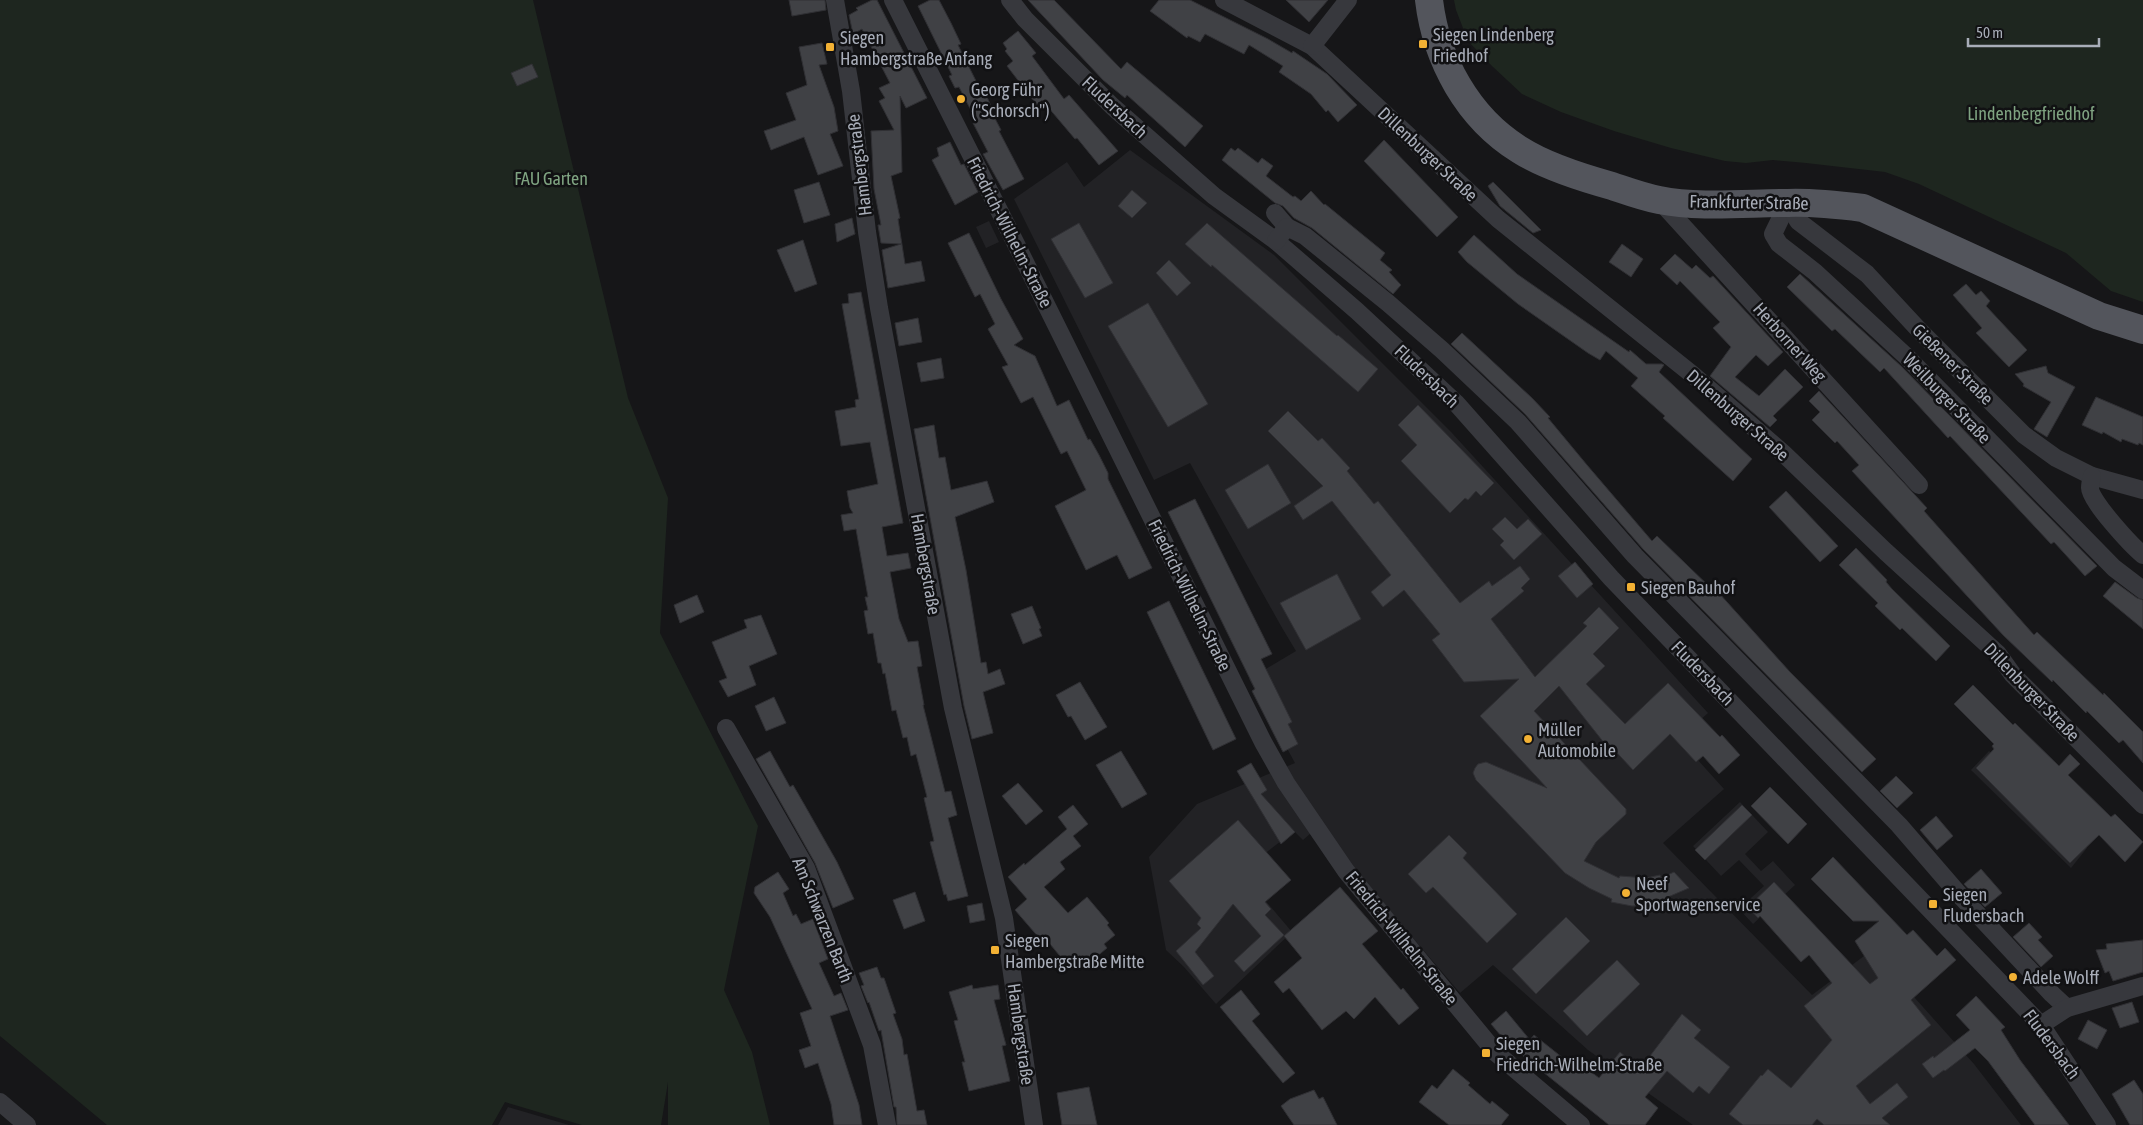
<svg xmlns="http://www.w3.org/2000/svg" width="2143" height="1125" font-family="'Asap Condensed',sans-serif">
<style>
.built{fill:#222225}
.green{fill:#1e261f}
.building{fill:#404145;stroke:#303034}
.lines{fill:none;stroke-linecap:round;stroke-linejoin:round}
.street{stroke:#37383d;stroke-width:18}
.primary{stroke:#53555c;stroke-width:28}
.poi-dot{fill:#f2b134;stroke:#111113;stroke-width:2}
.labels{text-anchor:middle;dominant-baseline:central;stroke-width:5;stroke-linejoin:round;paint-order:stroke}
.poi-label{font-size:18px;fill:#a8adb8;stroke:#111113;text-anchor:start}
.street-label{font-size:18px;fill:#a8adb8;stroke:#111113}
.park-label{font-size:18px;fill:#7fa381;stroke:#111113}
</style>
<rect width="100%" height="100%" fill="#161618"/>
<g class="built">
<polygon points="1130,150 1274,255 1452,433 1708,713 1679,739 1724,789 1663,843 1812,995 1872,950 1974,1064 2021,1125 1693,1125 1588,1050 1493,965 1460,993 1318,827 1303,840 1294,831 1241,872 1292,932 1216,1004 1184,967 1166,950 1149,857 1197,804 1295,763 1249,679 1296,651 1281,626 1190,463 1154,480 1014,199 1067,162 1084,187"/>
<polygon points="989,221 999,242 986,248 976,227"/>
<polygon points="1989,751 2087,848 2071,868 1971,770"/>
<polygon points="1740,802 1768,832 1745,854 1761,871 1773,861 1795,885 1753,924 1739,909 1764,886 1739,860 1721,876 1693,846"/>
<polygon points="508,1107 569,1125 498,1125"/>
</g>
<g class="green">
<polygon points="0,0 533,0 628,398 668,498 660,633 758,826 724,990 752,1052 770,1125 668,1125 668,1082 661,1125 582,1125 505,1102 492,1125 107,1125 0,1036"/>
<polygon points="1454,0 2143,0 2143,302 2111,291 2066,253 1919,184 1885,172 1806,163 1773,160 1746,163 1725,161 1671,148 1614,131 1561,112 1522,94 1492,66 1468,41 1456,10"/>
</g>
<g class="building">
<polygon points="789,0 825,0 826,10 792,16"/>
<polygon points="872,0 877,0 927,98 906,108 900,96 902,172 891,176 900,218 898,219 905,264 921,261 925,281 888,288 882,250 901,244 881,243 878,225 881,225 874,189 871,131 894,130 879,101 885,98 879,88 890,83 862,29 853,34 849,15 858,10 856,8"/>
<polygon points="930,0 939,0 951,23 961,44 958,45 978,85 980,84 982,86 991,106 989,107 1001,130 999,131 1024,179 1003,190 983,154 988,152 973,123 977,122 959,87 955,88 949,76 952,75 918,6"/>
<polygon points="1028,0 1054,0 1121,69 1127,62 1203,126 1185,147 1127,95 1125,98 1103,80"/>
<polygon points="1159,0 1190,0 1268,39 1292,53 1293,51 1327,74 1357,105 1338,122 1328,110 1326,112 1311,94 1279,72 1283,66 1249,45 1244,54 1205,34 1200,42 1188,36 1187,38 1150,11"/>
<polygon points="1286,0 1328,0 1309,22"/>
<polygon points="1018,31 1036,53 1032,56 1064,99 1069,95 1118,151 1099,165 1077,138 1075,139 1042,100 1037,105 1007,66 1013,61 1005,51 1007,49 1003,43"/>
<polygon points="822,43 827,64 819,65 834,107 838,131 830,134 843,166 818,175 804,137 771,150 764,131 796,120 786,93 807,85 799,47"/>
<polygon points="532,64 538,77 517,86 511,73"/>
<polygon points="1384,140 1458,217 1437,237 1364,161"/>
<polygon points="950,142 961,165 964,164 978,192 955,205 932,160 939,156 937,148"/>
<polygon points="1231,148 1235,151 1238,148 1258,163 1262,158 1273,166 1266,176 1293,197 1295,196 1301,201 1311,191 1324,205 1325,204 1385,253 1380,260 1392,270 1389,272 1401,285 1393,294 1312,228 1294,218 1283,206 1275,203 1222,160"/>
<polygon points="819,182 830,215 804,223 794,190"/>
<polygon points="1493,182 1541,230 1533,233 1500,206 1488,186"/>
<polygon points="1132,190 1147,203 1132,218 1118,206"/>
<polygon points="852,218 855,234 837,242 835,224"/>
<polygon points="1079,223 1113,283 1085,298 1051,239"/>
<polygon points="1207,223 1337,336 1338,335 1378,369 1358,392 1212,265 1211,267 1185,244"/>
<polygon points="969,233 1001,299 1023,339 1014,345 1035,356 1057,406 1069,400 1088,440 1090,439 1099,455 1108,473 1108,479 1152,568 1129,579 1117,555 1086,570 1055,506 1086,490 1067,451 1061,454 1033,397 1021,403 1002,367 1008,365 988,329 995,324 980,294 975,297 948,243"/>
<polygon points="1474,235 1517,274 1606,336 1629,352 1630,350 1646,364 1662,364 1664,365 1659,372 1752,459 1733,481 1663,418 1665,416 1631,386 1638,378 1606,351 1600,360 1588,353 1518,304 1467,262 1458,252"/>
<polygon points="803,240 817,284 795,292 777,250"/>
<polygon points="1622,244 1643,259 1631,277 1609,262"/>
<polygon points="1675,254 1692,269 1696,265 1710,278 1713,276 1783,352 1768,366 1756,355 1735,377 1759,396 1785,369 1803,387 1773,416 1777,420 1770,427 1710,376 1731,347 1713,328 1720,322 1680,281 1677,285 1660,269"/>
<polygon points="1169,260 1191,283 1177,296 1156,273"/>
<polygon points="1800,274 1901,366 2097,566 2085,576 2054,542 2051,544 1950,436 1948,438 1884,368 1880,372 1835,329 1832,331 1787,287"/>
<polygon points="1966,284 1976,295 1981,291 1990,301 1986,306 2027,350 2009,367 1976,333 1982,328 1953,295"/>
<polygon points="861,292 903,523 882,527 887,556 908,553 911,568 890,572 899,619 908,642 918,641 922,666 917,667 924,705 923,705 945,792 951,791 957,815 948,818 968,896 948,901 946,894 944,895 930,842 934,841 924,798 927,797 916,754 911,756 907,737 903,738 896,710 892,711 885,673 883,674 881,663 878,663 873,633 868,634 864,611 868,610 865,597 868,597 856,529 844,531 841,515 853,513 850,508 847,491 878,484 870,442 841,446 835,411 856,407 855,400 859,399 842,304 849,303 848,294"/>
<polygon points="1148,303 1208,404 1168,427 1108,326"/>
<polygon points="918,318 922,342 899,346 895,323"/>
<polygon points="1462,333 1532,398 1550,417 1548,418 1587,465 1652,541 1657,536 1716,593 1718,592 1790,672 1876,759 1862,772 1643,549 1525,414 1451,344"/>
<polygon points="941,358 944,378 921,382 917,363"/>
<polygon points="2046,366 2048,373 2075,387 2047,437 2034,429 2051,402 2023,386 2024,384 2015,374"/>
<polygon points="1819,391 1927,508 1924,511 2034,635 2037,632 2103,695 2104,693 2143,732 2143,763 2123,740 2119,743 2087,711 2086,713 2053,680 2052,682 2003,635 1852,471 1859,465 1837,441 1835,443 1812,420 1820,412 1809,401"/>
<polygon points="2096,397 2143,417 2143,445 2139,443 2138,445 2122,439 2121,442 2103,432 2102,434 2082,425"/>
<polygon points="1418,405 1494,483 1481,496 1476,491 1468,500 1465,498 1450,513 1401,461 1417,445 1398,425"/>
<polygon points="1288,411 1318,441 1322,438 1350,468 1347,471 1374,504 1378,501 1460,603 1489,581 1492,586 1520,566 1530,579 1521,588 1524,591 1491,619 1535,677 1587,626 1583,623 1599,607 1619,628 1593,654 1605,666 1586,684 1625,724 1668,683 1720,737 1722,735 1740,755 1719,774 1703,756 1696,762 1670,734 1633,770 1607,742 1605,744 1559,686 1534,711 1626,809 1626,814 1596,842 1584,861 1619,878 1620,876 1646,878 1660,875 1661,878 1674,872 1689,888 1668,897 1670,901 1654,905 1632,906 1611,902 1612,899 1589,888 1565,873 1476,780 1473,773 1475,768 1478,764 1486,762 1547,788 1480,716 1519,679 1464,682 1432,640 1440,634 1404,590 1383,607 1371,592 1391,575 1332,501 1303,520 1294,506 1323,486 1268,431"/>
<polygon points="934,425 939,458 945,457 951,490 987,481 994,502 955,517 966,570 981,663 986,662 988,674 1000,669 1005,684 983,692 993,733 972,739 964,706 914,429"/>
<polygon points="1268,464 1291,503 1248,529 1225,490"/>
<polygon points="1786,491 1838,546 1820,562 1769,507"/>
<polygon points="1195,499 1272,654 1261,659 1292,722 1288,724 1298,744 1283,752 1252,691 1255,689 1168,512"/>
<polygon points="1505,517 1517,529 1528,519 1542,534 1514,560 1500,545 1504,541 1492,529"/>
<polygon points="1856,548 1887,580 1886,582 1892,589 1950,646 1936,661 1902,628 1900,630 1875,606 1878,603 1839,565"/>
<polygon points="1575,562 1593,584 1577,598 1558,576"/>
<polygon points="1337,574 1361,619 1306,650 1280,603"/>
<polygon points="2115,582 2137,598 2143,600 2143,629 2103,596"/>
<polygon points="697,595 704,612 680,623 674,605"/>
<polygon points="1169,601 1236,739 1213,750 1147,612"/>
<polygon points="1032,606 1041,628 1039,629 1042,636 1023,644 1011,614"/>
<polygon points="761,615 777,654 749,666 756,685 728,697 719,681 727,678 712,642 747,628 744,620"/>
<polygon points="1080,682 1107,727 1085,740 1071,716 1068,717 1056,695"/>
<polygon points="1973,685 2013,725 2015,723 2059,766 2070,754 2080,764 2068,775 2111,817 2115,814 2143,842 2125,862 2099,835 2070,863 1976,768 1994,749 1992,746 1994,744 1954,704"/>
<polygon points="774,697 786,723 766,731 755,706"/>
<polygon points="770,751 790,787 793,785 804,804 837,862 854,899 833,908 815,863 756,759"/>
<polygon points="1121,751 1147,794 1122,808 1096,765"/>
<polygon points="1251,763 1267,790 1261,794 1295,832 1281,844 1237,771"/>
<polygon points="1896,776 1913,793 1897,808 1880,791"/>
<polygon points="1018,783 1043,811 1026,825 1002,796"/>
<polygon points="1770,787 1807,824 1788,844 1751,806"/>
<polygon points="1073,805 1088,824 1073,836 1081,846 1060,862 1065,869 1044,887 1068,913 1087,897 1109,923 1107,925 1115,935 1104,944 1107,948 1089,963 1086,960 1075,969 1066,959 1064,961 1050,944 1047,947 1015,910 1027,899 1008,877 1024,863 1025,865 1067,829 1058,817"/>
<polygon points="1742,805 1752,815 1705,860 1695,850"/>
<polygon points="1936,816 1953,836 1937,850 1920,830"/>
<polygon points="1238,820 1291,880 1265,902 1271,909 1265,915 1284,935 1244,972 1234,961 1261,936 1233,904 1195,952 1214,976 1203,985 1176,951 1201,928 1197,924 1201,918 1169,881"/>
<polygon points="1449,835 1467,853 1463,858 1517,914 1487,943 1433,887 1426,893 1408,874"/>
<polygon points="1833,857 1907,935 1913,930 1937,956 1945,948 1956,960 1911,1000 1931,1025 1856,1086 1870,1104 1897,1083 1908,1097 1882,1118 1890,1125 1824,1125 1817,1119 1812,1125 1743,1125 1729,1114 1761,1075 1762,1076 1768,1069 1791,1088 1832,1040 1804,1006 1832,983 1809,955 1801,962 1760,916 1758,918 1748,907 1774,882 1870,984 1878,978 1855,941 1879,921 1853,921 1811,879"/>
<polygon points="1981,869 2002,893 1985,907 1964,884"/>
<polygon points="778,872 789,889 783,893 793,916 796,914 801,924 813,919 828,959 819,963 834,996 841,993 848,1010 830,1016 859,1105 862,1125 834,1125 831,1104 818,1063 805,1068 799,1050 811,1046 800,1013 812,1009 770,917 754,893 755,887"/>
<polygon points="1340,887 1378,931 1362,944 1401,990 1403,988 1419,1008 1399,1025 1375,997 1354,1019 1346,1011 1322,1030 1289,988 1283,993 1274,982 1302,958 1284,936"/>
<polygon points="915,892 925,921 904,929 893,900"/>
<polygon points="982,903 985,920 970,923 967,906"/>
<polygon points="1566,917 1590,941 1536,994 1512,969"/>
<polygon points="2029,923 2042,937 2038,940 2053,956 2041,967 2013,937"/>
<polygon points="2143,940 2143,972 2113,981 2109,971 2105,973 2096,950 2107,949 2106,944"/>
<polygon points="1617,960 1640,984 1587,1036 1563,1011"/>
<polygon points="877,967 881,978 884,978 896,1013 893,1014 902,1039 904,1055 907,1054 917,1111 924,1110 927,1125 897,1125 896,1107 894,1107 881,1030 879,1031 869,1002 868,1003 861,986 864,985 859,973"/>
<polygon points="972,985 973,989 998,985 1000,999 994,1000 1006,1045 1002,1046 1010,1081 969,1091 962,1062 965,1062 954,1021 958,1020 949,992"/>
<polygon points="1241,990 1260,1014 1252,1021 1295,1073 1283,1083 1220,1007"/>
<polygon points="1976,996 2005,1027 2001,1030 2020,1060 2069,1125 2035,1125 1988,1061 1975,1048 1945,1071 1944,1070 1933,1078 1922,1064 1933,1056 1934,1058 1970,1030 1956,1015"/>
<polygon points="2132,1002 2139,1022 2120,1028 2112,1008"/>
<polygon points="1506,1011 1530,1040 1534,1035 1563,1058 1564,1056 1580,1068 1582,1065 1599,1078 1620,1052 1640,1069 1682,1014 1701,1030 1694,1038 1730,1067 1709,1094 1699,1086 1693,1093 1667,1071 1645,1097 1658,1108 1645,1125 1609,1125 1507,1043 1491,1024"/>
<polygon points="2088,1020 2107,1030 2097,1049 2078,1039"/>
<polygon points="1453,1069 1470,1083 1468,1085 1490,1104 1492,1101 1509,1115 1501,1125 1449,1125 1419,1102 1432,1085 1437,1089"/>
<polygon points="2134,1080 2143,1094 2143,1125 2130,1125 2112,1094"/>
<polygon points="1089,1087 1097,1125 1062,1125 1057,1093"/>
<polygon points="1314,1090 1319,1099 1323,1097 1337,1125 1294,1125 1281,1106 1290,1099"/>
</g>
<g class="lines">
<g class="street">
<polyline points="835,0 851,91 867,232 879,308 953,708 1004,918 1034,1125"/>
<polyline points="893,0 1016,244 1263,742 1286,783 1346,871 1496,1053 1581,1125"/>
<polyline points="1010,0 1025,19 1112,106 1214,196 1276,241 1357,311 1456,403 1611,578 2041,1025 2107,1125"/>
<polyline points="1224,0 1312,46 1498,219 1693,375 1783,453 1886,552 1998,654 2013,675 2143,805"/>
<polyline points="1312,46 1348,0"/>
<polyline points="1659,200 1919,485"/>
<polyline points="1788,203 1773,234 1779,244 1815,272 1908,358 2114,568 2143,590"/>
<polyline points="1788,203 1798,221 1867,274 1919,330 2024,435 2056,458 2092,476 2143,490"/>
<polyline points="1275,213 1287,227"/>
<polyline points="1276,241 1287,227 1305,236 1388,303 1442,350 1518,422 1635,556 1899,825 1956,891 2052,994 2067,1008"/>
<path d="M2092,476C2091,480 2090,484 2090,488C2090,501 2132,546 2143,555"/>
<polyline points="726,728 806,868 872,1045 887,1125"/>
<polyline points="2041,1025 2067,1008 2143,986"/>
<polyline points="0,1102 27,1125"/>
</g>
<path class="primary" d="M1429,0C1436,60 1468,118 1520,150C1545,166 1583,178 1612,186C1627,191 1643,197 1659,200C1699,208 1747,203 1788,203C1813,202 1838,205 1863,208L2099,316L2143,330"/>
</g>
<g class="poi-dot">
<rect x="1418" y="39" width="10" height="10" rx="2.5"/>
<rect x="825" y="42" width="10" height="10" rx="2.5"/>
<circle cx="961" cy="99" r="5"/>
<rect x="1626" y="582" width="10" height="10" rx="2.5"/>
<circle cx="1528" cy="739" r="5"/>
<circle cx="1626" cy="893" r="5"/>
<rect x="1928" y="899" width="10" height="10" rx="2.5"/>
<rect x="990" y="945" width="10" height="10" rx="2.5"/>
<circle cx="2013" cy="977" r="5"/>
<rect x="1481" y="1048" width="10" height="10" rx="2.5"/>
</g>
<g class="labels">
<g class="poi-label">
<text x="1433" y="34">Siegen Lindenberg<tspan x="1433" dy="21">Friedhof</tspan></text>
<text x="840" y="37">Siegen<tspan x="840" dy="21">Hambergstraße Anfang</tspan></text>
<text x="971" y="89">Georg Führ<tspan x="971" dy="21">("Schorsch")</tspan></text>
<text x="1641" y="587">Siegen Bauhof</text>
<text x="1538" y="729">Müller<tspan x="1538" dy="21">Automobile</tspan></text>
<text x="1636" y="883">Neef<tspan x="1636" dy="21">Sportwagenservice</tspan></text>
<text x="1943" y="894">Siegen<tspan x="1943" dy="21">Fludersbach</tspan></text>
<text x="1005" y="940">Siegen<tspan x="1005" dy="21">Hambergstraße Mitte</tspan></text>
<text x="2023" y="977">Adele Wolff</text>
<text x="1496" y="1043">Siegen<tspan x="1496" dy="21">Friedrich-Wilhelm-Straße</tspan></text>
</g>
<g class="street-label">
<text transform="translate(1115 107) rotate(43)">Fludersbach</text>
<text transform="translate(1428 154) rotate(43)">Dillenburger Straße</text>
<text transform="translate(859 165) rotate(-97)">Hambergstraße</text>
<text transform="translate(1749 202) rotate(1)">Frankfurter Straße</text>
<text transform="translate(1010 232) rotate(63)">Friedrich-Wilhelm-Straße</text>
<text transform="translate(1790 342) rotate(48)">Herborner Weg</text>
<text transform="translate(1953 364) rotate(45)">Gießener Straße</text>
<text transform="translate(1427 376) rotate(44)">Fludersbach</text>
<text transform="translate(1947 398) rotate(46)">Weilburger Straße</text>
<text transform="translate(1738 415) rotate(41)">Dillenburger Straße</text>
<text transform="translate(926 564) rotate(80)">Hambergstraße</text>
<text transform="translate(1190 595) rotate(64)">Friedrich-Wilhelm-Straße</text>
<text transform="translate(1703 673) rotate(46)">Fludersbach</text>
<text transform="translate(2032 692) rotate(46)">Dillenburger Straße</text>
<text transform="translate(823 920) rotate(68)">Am Schwarzen Barth</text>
<text transform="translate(1402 938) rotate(51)">Friedrich-Wilhelm-Straße</text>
<text transform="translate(1021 1034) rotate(82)">Hambergstraße</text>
<text transform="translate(2052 1044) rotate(53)">Fludersbach</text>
</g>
<g class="park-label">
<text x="2031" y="113">Lindenbergfriedhof</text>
<text x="551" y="178">FAU Garten</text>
</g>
</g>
<path d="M1968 38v8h131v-8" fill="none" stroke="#a8adb8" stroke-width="2.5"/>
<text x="1976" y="38" font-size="15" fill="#a8adb8" stroke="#111113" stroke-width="4" paint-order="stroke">50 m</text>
</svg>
